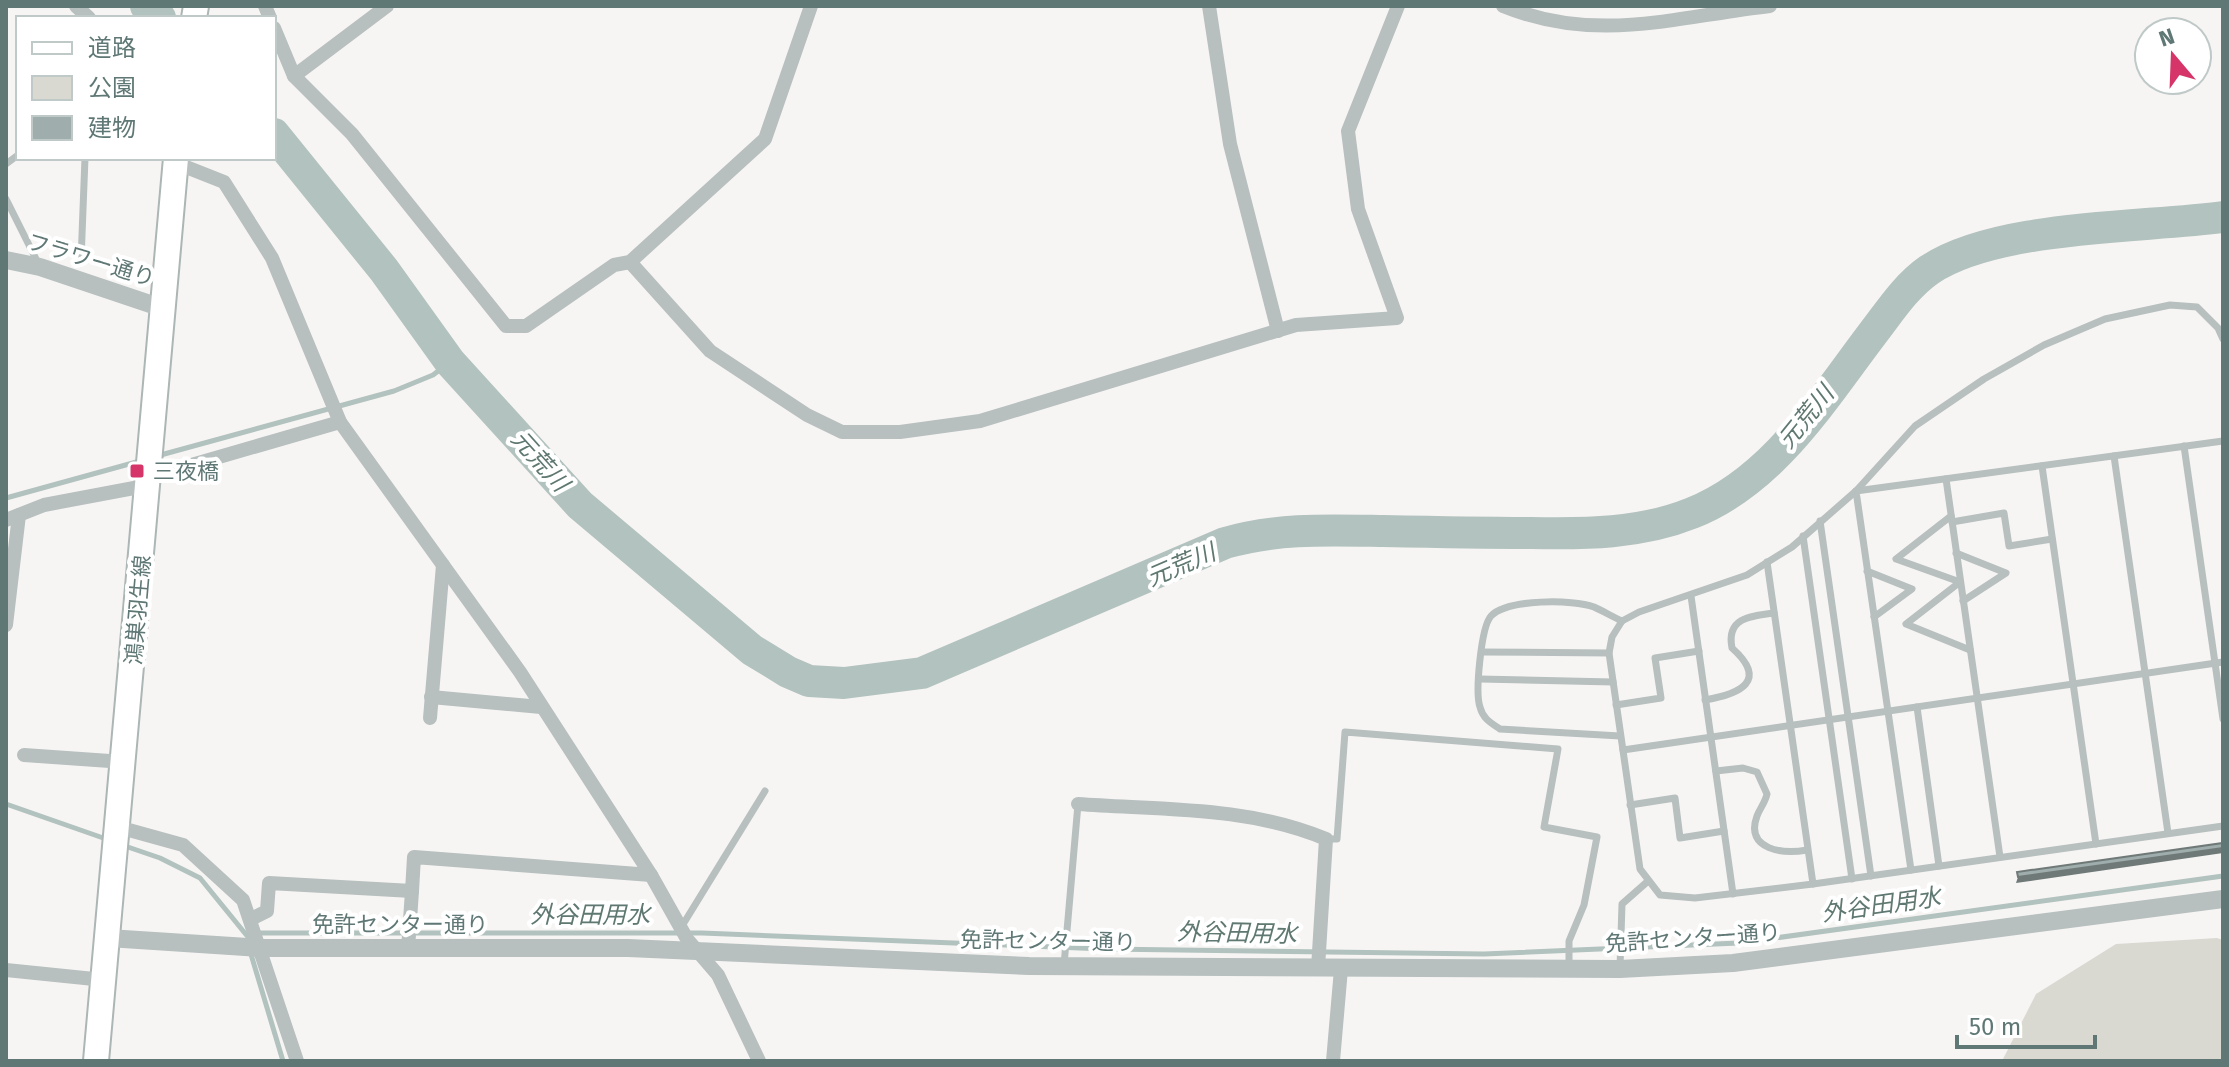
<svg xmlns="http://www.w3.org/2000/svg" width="2229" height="1067" font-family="'Fira Sans','Noto Sans JP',sans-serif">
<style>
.green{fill:#d9d9d1}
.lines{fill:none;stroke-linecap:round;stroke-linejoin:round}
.stream{stroke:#b2c2be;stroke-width:5}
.river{stroke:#b2c2be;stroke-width:32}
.primary-casing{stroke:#acb6b4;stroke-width:28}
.service{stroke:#b7c0bf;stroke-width:7}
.minor{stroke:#b7c0bf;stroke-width:14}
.tertiary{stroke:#b7c0bf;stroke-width:18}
.primary{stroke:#fff;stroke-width:24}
.shaded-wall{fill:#6f7a78}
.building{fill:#9faeac;stroke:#6f7a78;stroke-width:2}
.poi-dot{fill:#d63569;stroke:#fff;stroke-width:3}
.labels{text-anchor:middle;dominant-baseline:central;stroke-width:8;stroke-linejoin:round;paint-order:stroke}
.street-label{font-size:22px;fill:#5f7875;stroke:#fff}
.poi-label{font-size:22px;fill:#5f7875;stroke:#fff;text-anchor:start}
.water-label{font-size:24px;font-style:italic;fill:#5f7871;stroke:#fff}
</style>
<rect width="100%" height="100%" fill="#f7f5f4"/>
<polygon class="green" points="2217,938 2223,940 2223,1061 2002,1061 2036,994 2116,944"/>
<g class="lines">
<g class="stream">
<polyline points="157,456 394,391 433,375 450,362"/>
<polyline points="6,498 140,461"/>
<polyline points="6,804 109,840"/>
<polyline points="122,845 160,858 200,878 248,937"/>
<polyline points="256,933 702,933 1105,949 1484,954 1739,943 2223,876"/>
<polyline points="250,951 283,1061"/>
</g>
<g class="river">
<polyline points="146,6 160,18"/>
<path d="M274,134L384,270L450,362L580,505L752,650L788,672L809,681L844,683L922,673L1225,543C1277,528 1327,530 1380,531C1431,532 1481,533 1531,533C1585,534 1640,534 1692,513C1773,481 1822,400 1873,333C1890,311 1906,286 1929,270C1996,225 2140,228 2223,217"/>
</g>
<g class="primary-casing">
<g id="primary">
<polyline points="194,18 196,6"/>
<polyline points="96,1061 176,158"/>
</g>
</g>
<g class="service">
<polyline points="6,164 18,155"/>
<polyline points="6,199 39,265"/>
<polyline points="81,261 85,158"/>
<polyline points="2223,339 2218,328 2197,307 2170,305 2105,319 2044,345 1984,379 1915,426 1856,491 1792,547 1747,575 1639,612 1622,621 1612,637 1609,653 1640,869 1660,895 1695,898 1813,884 2223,826"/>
<polyline points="2184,446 2223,719"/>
<polyline points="2114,456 2168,833"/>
<polyline points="2042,466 2096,844"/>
<polyline points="1946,479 2000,857"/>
<polyline points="1951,516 1896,559 1960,582"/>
<polyline points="1820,521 1871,876"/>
<polyline points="1952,522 2004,513 2009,546 2052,539"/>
<polyline points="1803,536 1852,879"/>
<polyline points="1956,553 2006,573 1963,601"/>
<polyline points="1767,562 1813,884"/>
<polyline points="1867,571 1912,589 1874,617"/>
<polyline points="1960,582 1906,624 1970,650"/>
<polyline points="1691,596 1733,894"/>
<polyline points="1482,652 1609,653"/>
<polyline points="1480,679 1613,682"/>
<path d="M1705,700C1740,694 1769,681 1732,648C1726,618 1750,616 1774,613"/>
<polyline points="1616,705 1661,698 1655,658 1699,651"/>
<polyline points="1917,707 1939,866"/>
<path d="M1620,736L1500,729C1491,723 1483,719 1480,707C1475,693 1481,627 1491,616C1507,599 1573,599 1594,607C1603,611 1613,617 1622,621"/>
<polyline points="1623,750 2223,662"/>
<path d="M1716,771L1743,768L1757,772L1767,794C1765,803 1760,808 1757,816C1744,851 1785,854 1807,850"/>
<polyline points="1630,805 1675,798 1680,838 1724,831"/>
<polyline points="1326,839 1337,839 1345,732 1558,749 1544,827 1597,837 1584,905 1569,941 1569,966"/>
<polyline points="1911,870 1856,491 2223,441"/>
<polyline points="682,926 765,791"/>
<polyline points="1064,965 1078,804"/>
<polyline points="1620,967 1622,904 1647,882"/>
</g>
<g class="minor">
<polyline points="76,6 89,18"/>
<polyline points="265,6 270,18"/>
<polyline points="1209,6 1230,144 1278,331"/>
<path d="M1503,6C1597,44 1674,17 1770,6"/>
<polyline points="274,28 294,76 352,134 506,326 526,326 614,265 630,262 765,139 811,6"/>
<polyline points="294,76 387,6"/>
<polyline points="176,163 224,182 272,258 340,422 520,672 651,875 687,939 718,975 759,1061"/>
<polyline points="630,262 710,351 807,415 842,432 900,432 980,421 1296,325 1397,318 1358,209 1348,131 1398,6"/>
<polyline points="150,477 340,422"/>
<polyline points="6,520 44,505 150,485"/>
<polyline points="6,625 19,515"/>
<polyline points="431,697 541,707"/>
<polyline points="430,718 443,565"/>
<polyline points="24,755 124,762"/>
<path d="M1078,804C1161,810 1248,806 1326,839L1318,968"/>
<polyline points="118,827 183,845 243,900 297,1061"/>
<polyline points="251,919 267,911 269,883 412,891 414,857 651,875"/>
<polyline points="408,949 412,891"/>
<polyline points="6,970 104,980"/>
<polyline points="1333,1061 1341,969"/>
</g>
<g class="tertiary">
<polyline points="6,260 40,267 162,308"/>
<polyline points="108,938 262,948 628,948 1029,966 1620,969 1733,963 2223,899"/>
</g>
<use href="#primary" class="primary"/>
</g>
<polygon class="shaded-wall" points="2223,848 2223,853 2016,883 2018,877"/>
<polygon class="building" points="2223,843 2223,848 2018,877 2017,872"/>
<rect class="poi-dot" x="129" y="463" width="16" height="16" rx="4"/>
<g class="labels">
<g class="street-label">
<text transform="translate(91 260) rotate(17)">フラワー通り</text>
<text transform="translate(138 610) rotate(-85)">鴻巣羽生線</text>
<text x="400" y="924">免許センター通り</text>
<text transform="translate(1693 938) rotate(-4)">免許センター通り</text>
<text transform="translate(1048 941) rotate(1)">免許センター通り</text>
</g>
<g class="poi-label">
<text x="153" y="471">三夜橋</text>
</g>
<g class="water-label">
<text transform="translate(1806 417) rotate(-51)">元荒川</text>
<text transform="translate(540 461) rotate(48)">元荒川</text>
<text transform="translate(1181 565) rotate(-23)">元荒川</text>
<text transform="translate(1881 905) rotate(-8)">外谷田用水</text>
<text x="590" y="915">外谷田用水</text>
<text transform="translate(1237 933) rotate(1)">外谷田用水</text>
</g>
</g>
<rect width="2229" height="1067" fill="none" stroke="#5f7875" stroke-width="16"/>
<rect x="16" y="16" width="260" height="144" fill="#ffffff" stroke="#bfc9c8" stroke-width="2"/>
<rect x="32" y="42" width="40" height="12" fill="#ffffff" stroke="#bfc9c8" stroke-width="2"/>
<text x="88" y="56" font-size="24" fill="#5f7875">道路</text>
<rect x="32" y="76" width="40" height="24" fill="#d9d9d1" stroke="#bfc9c8" stroke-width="2"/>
<text x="88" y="96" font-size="24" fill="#5f7875">公園</text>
<rect x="32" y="116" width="40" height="24" fill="#9faeac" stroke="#bfc9c8" stroke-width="2"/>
<text x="88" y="136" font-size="24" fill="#5f7875">建物</text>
<g transform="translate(2173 56) rotate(341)"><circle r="38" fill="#ffffff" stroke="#bfc9c8" stroke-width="2"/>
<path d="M0-6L14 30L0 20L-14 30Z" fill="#d63569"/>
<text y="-12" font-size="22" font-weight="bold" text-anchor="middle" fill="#5f7875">N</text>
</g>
<path d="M1957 1035v12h138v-12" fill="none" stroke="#5f7875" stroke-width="4"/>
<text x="1969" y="1035" font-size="24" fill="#5f7875" stroke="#ffffff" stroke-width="6" paint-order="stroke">50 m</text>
</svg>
